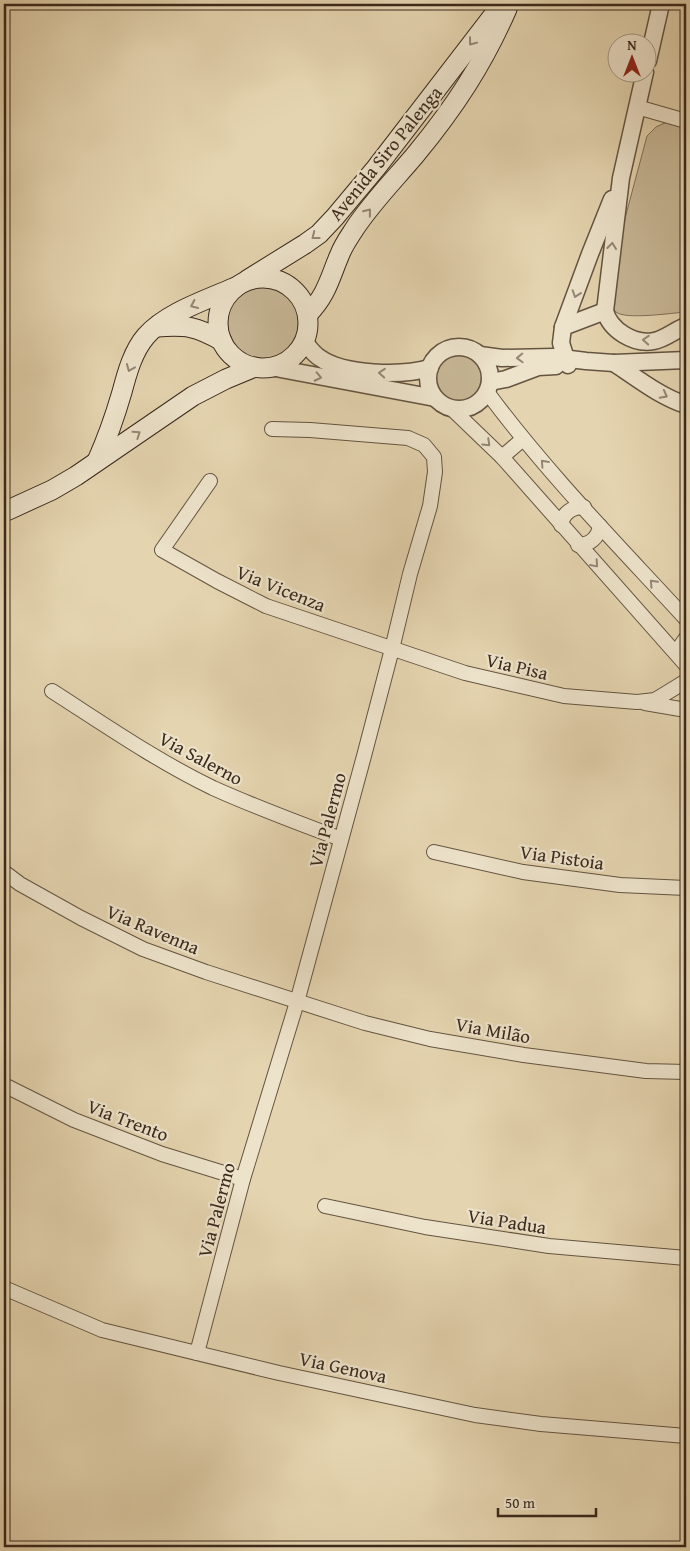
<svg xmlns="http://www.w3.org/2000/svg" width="690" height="1551" font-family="'Gentium Book Plus',serif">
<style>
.green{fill:#c7b796;stroke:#807059}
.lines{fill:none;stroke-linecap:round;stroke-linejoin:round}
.minor-casing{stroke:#645441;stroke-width:16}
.tertiary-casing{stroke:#645441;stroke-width:19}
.secondary-casing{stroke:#3a291c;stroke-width:21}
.minor{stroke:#ede3cb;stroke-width:14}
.tertiary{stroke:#ede3cb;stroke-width:16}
.secondary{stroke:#ede3cb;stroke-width:19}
.oneway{stroke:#948674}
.labels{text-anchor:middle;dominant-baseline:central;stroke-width:4.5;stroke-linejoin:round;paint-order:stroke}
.street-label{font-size:19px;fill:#3a291c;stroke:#ede3cb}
</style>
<rect width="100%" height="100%" fill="#e4d4af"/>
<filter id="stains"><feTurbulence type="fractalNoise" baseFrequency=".004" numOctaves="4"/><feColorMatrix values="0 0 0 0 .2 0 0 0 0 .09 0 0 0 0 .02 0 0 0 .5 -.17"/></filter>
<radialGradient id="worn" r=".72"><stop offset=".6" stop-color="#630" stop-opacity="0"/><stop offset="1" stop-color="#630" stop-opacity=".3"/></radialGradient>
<g class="green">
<path d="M669,121L686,127V312C672,313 625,320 616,312C607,304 608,292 608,282L647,136L656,127Z"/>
<circle cx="263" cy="323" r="38"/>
<circle cx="459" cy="378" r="25"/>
</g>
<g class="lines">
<g class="minor-casing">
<g id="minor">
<polyline points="637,107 686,121"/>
<path d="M487,392C547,473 618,545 686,619"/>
<polyline points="452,409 502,457 686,665"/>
<polyline points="502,457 523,439"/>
<polyline points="210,481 162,550 217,581 266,606 465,673 564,696 637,702 655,700 686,681"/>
<path d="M561,525C563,513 571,507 584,507"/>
<path d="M578,545C590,545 598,538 600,526"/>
<polyline points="678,655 679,648 686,638"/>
<path d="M52,691C105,725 157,761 213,788C255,807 298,823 341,839"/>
<polyline points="645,703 686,710"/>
<polyline points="434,852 523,872 620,885 686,888"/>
<polyline points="4,872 20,884 81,918 143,949 206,972 365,1023 430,1039 524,1055 646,1071 686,1072"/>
<polyline points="4,1085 74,1120 162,1154 243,1179"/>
<polyline points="325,1206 425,1227 549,1246 686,1258"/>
<polyline points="4,1288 102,1330 279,1373 475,1415 541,1424 686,1436"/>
<polyline points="197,1353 243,1179 297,1002 364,756 392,649 410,574 430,506 435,472 434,457 424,445 408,438 310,430 272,429"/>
</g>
</g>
<g class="tertiary-casing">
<g id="tertiary">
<polyline points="648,61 661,4"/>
<path d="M645,72L621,178L605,311C610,330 634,345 654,341C665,339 675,330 686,326"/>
<polyline points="563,327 605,311"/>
<path d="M304,341C309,347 313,354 320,358C344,375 402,376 430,368"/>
<circle cx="459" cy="378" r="31"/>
<polyline points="480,355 502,358 554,357 586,361 614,363 686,360"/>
<path d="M614,363C637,378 659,396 686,405"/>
<polyline points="568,365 561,343 563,327 590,254 612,199"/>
<polyline points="270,367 435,398"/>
<polyline points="490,382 506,379 538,367 556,366"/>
</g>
</g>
<g class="secondary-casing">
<g id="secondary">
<circle cx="263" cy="323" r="45"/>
<polyline points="247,280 305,244 319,234 335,217 376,168 502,4"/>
<path d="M308,314C327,295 330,277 340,254C344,244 350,236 355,228C373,201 396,178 416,154C454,108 483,64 507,9"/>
<path d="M157,327C186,325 196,326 222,341"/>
<path d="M97,461C107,439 115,416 122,392C127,373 133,351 146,336C166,313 206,300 233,288"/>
<polyline points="4,512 52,490 76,476 193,396 226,379 255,367"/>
</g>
</g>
<use href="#minor" class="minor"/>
<use href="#tertiary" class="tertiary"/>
<use href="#secondary" class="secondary"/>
</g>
<defs><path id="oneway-chevron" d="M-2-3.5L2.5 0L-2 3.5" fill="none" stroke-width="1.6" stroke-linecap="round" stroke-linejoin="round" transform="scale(1.25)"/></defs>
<g class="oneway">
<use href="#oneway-chevron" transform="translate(472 42) rotate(127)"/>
<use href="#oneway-chevron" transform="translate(368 212) rotate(-51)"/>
<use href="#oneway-chevron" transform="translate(315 236) rotate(142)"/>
<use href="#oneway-chevron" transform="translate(612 246) rotate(-83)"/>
<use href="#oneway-chevron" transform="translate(576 294) rotate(109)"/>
<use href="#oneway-chevron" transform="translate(194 305) rotate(155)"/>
<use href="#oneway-chevron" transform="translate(646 340) rotate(-176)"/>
<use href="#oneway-chevron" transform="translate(520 358) rotate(178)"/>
<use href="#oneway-chevron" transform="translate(130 368) rotate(112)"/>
<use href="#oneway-chevron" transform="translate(382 373) rotate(-176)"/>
<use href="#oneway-chevron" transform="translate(318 377) rotate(12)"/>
<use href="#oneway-chevron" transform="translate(664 395) rotate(28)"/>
<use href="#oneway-chevron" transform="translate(137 434) rotate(-34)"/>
<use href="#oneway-chevron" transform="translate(487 443) rotate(44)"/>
<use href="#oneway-chevron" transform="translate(544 463) rotate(-132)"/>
<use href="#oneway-chevron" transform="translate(595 564) rotate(49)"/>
<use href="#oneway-chevron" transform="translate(653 583) rotate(-133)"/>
</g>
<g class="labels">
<g class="street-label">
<text transform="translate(385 153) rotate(-51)">Avenida Siro Palenga</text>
<text transform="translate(281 588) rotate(22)">Via Vicenza</text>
<text transform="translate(517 666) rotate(13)">Via Pisa</text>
<text transform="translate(201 758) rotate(28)">Via Salerno</text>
<text transform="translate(327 820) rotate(-75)">Via Palermo</text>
<text transform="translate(562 857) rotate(8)">Via Pistoia</text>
<text transform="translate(153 929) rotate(23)">Via Ravenna</text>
<text transform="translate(493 1030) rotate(10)">Via Milão</text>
<text transform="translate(128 1120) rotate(21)">Via Trento</text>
<text transform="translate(216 1210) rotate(-75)">Via Palermo</text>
<text transform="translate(507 1221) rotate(9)">Via Padua</text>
<text transform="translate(343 1367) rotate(12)">Via Genova</text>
</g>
</g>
<rect width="690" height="1551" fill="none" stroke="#e4d4af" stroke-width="20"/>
<rect x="5" y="5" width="680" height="1541" fill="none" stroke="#3a291c" stroke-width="2.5"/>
<rect x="10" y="10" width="670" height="1531" fill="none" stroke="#3a291c"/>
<g transform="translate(632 58)"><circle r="24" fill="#ede3cb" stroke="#a59985"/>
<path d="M0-4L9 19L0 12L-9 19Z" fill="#8f2418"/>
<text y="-8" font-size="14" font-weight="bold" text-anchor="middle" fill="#3a291c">N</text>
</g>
<path d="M498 1508v8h98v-8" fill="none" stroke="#3a291c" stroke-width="2.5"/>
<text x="505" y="1508" font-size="15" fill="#3a291c" stroke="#ede3cb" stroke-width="4" paint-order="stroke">50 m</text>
<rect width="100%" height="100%" filter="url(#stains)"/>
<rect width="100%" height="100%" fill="url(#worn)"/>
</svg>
